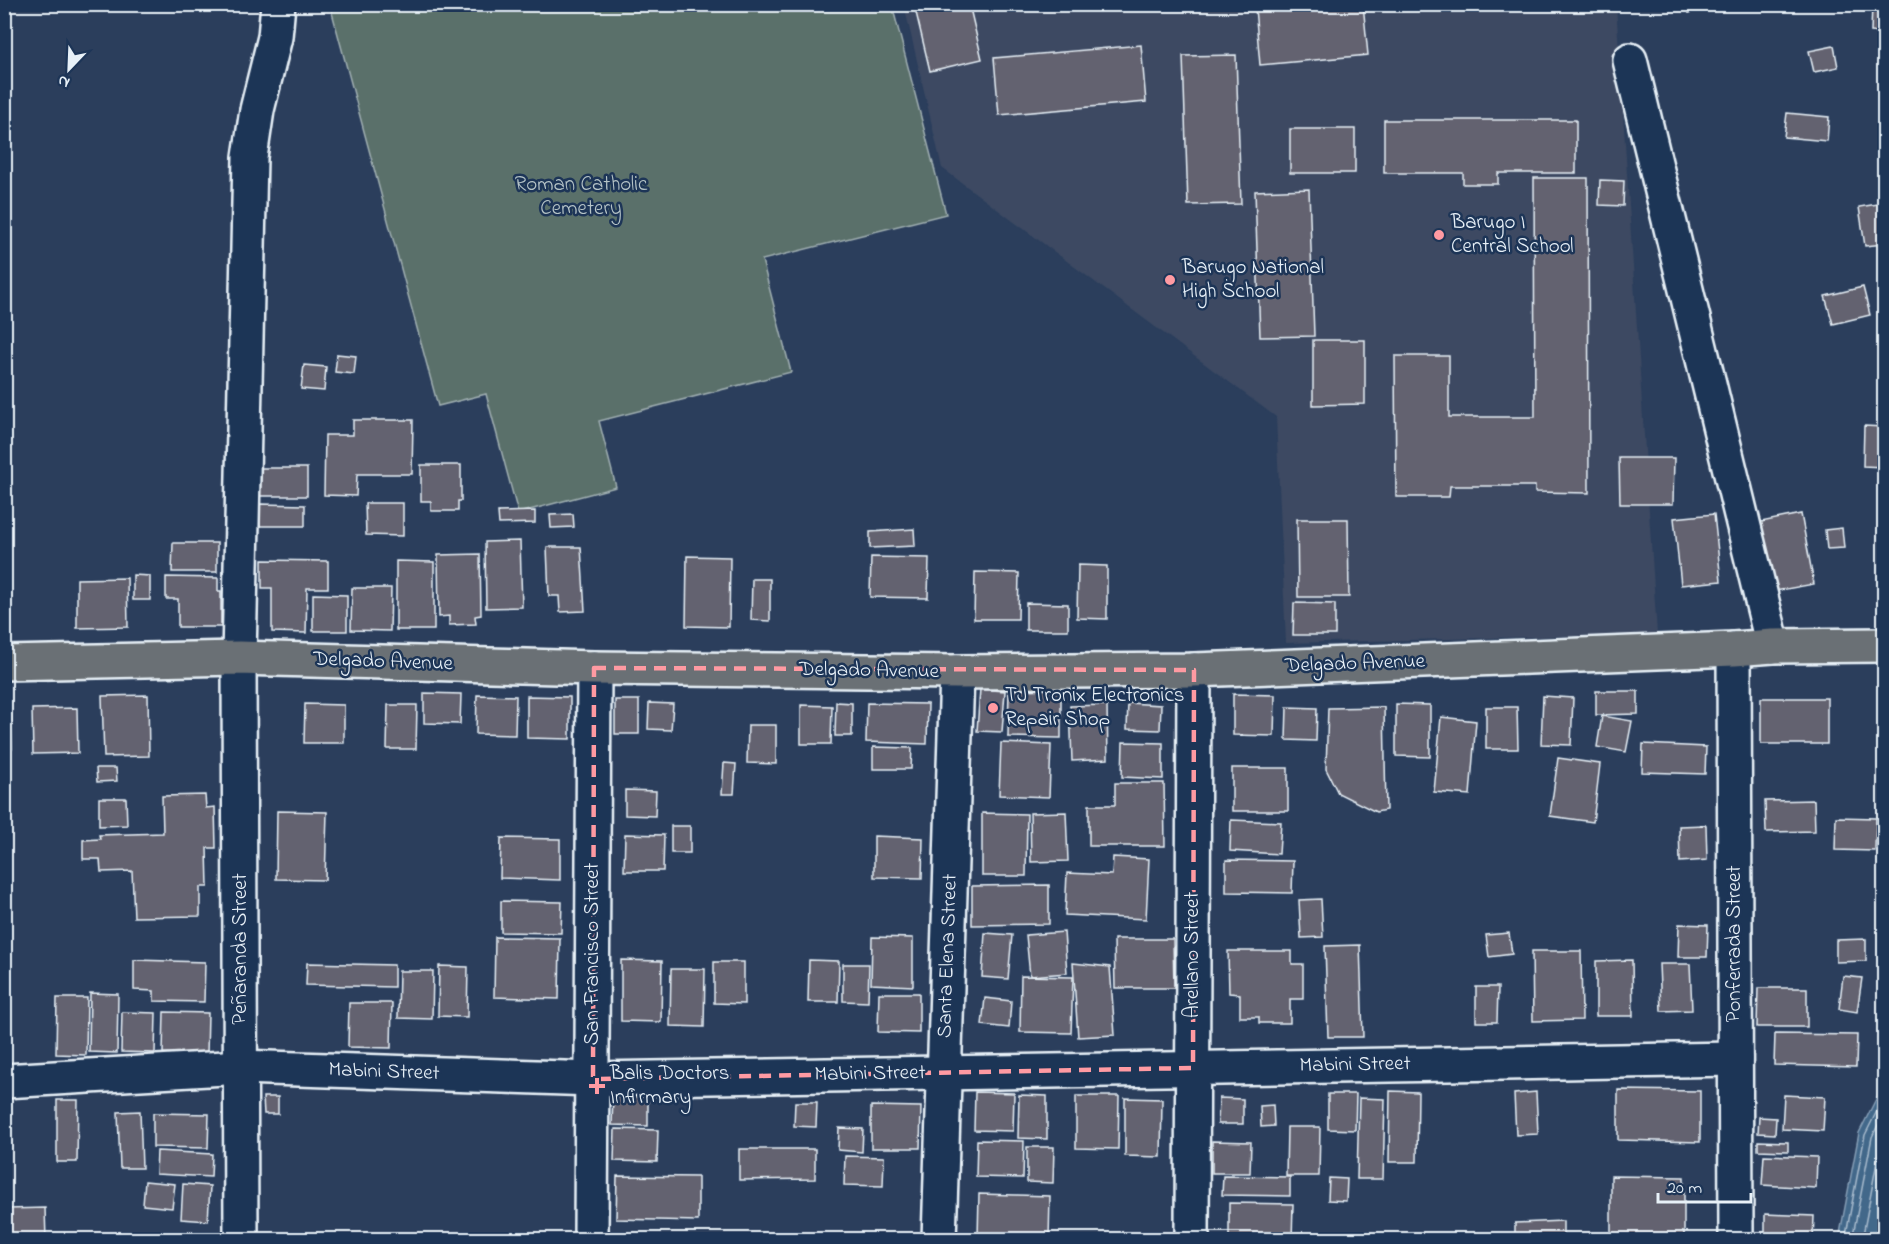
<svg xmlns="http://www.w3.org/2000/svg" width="1889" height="1244" font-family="'Indie Flower',sans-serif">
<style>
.built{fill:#3c4962}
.green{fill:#5a6f6b;stroke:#a1b0b2;stroke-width:1.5}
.water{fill:#43678a;stroke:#859eb6;stroke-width:1.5}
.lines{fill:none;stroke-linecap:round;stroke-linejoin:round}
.shore{stroke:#a6bacc;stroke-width:1.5}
.building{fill:#64626f;stroke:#e8f1f8;stroke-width:1.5}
.minor-casing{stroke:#e8f1f8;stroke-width:38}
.tertiary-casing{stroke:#e8f1f8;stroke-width:38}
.primary-casing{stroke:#e8f1f8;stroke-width:38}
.minor{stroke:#1d3557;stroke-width:33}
.tertiary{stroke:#1d3557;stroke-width:33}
.primary{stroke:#6a7074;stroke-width:33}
.marked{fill:none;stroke:#ff9aa2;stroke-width:4.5;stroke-dasharray:12 8;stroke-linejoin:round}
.poi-dot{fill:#ff9aa2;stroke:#1d3557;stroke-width:2}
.labels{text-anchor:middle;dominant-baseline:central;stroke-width:5;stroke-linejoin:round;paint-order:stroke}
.park-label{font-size:21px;fill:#b6c4c7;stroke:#1d3557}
.poi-label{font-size:21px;fill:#e8f1f8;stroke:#1d3557;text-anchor:start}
.street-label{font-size:21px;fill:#e8f1f8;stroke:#1d3557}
</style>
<rect width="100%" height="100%" fill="#2b3e5c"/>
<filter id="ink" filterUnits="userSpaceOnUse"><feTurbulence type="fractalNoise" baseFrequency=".0167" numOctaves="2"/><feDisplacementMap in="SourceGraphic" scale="12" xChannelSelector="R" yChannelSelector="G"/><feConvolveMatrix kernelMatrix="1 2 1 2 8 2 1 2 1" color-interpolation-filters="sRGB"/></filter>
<g filter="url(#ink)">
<polygon class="built" points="904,5 1616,5 1657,634 1286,643 1276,417 942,168"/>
<polygon class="green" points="330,5 892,5 946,214 762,260 791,372 599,421 616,487 518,513 486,394 438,406"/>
<polygon class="water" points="1884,1083 1884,1239 1839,1239 1859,1133"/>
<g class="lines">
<g class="shore">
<polyline points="1845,1240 1865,1135 1884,1097"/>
<polyline points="1852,1240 1872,1137 1884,1113"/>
<polyline points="1862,1240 1881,1141 1884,1133"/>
</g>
</g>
<g class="building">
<polygon points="914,4 969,4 982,59 930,71"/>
<polygon points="1287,4 1363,4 1368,55 1260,65 1255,8"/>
<polygon points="1687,4 1716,4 1716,5 1689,13"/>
<polygon points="1872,4 1884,4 1884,33 1871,32"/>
<polygon points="1141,45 1146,102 999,115 994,58"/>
<polygon points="1834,46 1838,67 1814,72 1809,51"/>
<polygon points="1236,55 1241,204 1188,205 1183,56"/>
<polygon points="1787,113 1829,117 1827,141 1784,137"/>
<polygon points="1384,120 1576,120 1576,173 1498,173 1498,184 1463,184 1463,173 1384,173"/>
<rect x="1290" y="129" width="65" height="44"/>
<polygon points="1534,178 1588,178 1589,493 1535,492 1535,486 1450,486 1449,497 1396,497 1395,356 1449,356 1449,417 1535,417"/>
<polygon points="1600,180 1624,181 1623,206 1599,205"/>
<polygon points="1309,189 1314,336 1260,337 1255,191"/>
<polygon points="1884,203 1884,244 1865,246 1859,207"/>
<polygon points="1863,287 1870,315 1833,324 1825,296"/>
<polygon points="1313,340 1365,340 1365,404 1313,405"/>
<polygon points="337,354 356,356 354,374 335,372"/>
<polygon points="304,365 326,367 324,391 301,389"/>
<polygon points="353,420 413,420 412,474 357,474 356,496 324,495 325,435 353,435"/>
<polygon points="1864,426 1884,427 1884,467 1863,466"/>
<polygon points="1619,458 1674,458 1673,504 1620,504"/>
<polygon points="421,465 461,465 461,501 458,501 458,511 431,511 431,501 421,501"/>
<rect x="257" y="468" width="50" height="28"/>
<polygon points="365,503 403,503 403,536 366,535"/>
<polygon points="260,504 305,505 305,526 260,526"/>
<polygon points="535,511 535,523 499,524 498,512"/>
<polygon points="573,514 574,527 551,528 550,515"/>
<polygon points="1714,514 1721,581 1681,585 1674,518"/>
<polygon points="1801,514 1814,584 1769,592 1756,523"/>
<polygon points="1297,519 1348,519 1349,597 1298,597"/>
<polygon points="1842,528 1844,548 1827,549 1825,530"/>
<polygon points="914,529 915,546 870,548 870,532"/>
<polygon points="520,541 522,607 486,608 485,542"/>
<polygon points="173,543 217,543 217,572 172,572"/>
<polygon points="547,547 581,547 585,611 560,612 559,596 549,596"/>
<polygon points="480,554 481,615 475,616 476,624 449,625 449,616 439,617 438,555"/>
<polygon points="687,556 730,557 729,627 686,626"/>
<polygon points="871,557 929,558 928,598 870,597"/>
<polygon points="262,560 328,561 328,588 307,588 306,633 272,632 272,588 262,588"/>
<polygon points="396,561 434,562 434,630 396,630"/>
<polygon points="1078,565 1107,566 1107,619 1077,618"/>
<polygon points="975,572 1019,573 1018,619 974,619"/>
<polygon points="133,575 150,576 150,600 133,600"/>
<polygon points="166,577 218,578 218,591 221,591 221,627 178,627 178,599 166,599"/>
<polygon points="127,578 128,627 77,628 77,579"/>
<polygon points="752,579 770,579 770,621 751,620"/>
<polygon points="352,588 391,588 390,631 351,630"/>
<polygon points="313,594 347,595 347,631 313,631"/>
<polygon points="1026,603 1068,604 1068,630 1026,630"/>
<polygon points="1294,603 1335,604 1335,635 1293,635"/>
<polygon points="1009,688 1061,688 1061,738 1008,737"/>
<polygon points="980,689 1005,691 1002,732 977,731"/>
<polygon points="1596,691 1638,691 1638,714 1596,715"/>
<polygon points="424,693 461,694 460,724 424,723"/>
<polygon points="1233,694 1275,695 1274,736 1233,735"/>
<polygon points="148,695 149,756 104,757 102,696"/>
<polygon points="477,695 516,696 515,735 476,734"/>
<polygon points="527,696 570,697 570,739 527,738"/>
<polygon points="1543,696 1573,698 1571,745 1541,744"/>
<rect x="1761" y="698" width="66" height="46"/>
<rect x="615" y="700" width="24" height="34"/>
<polygon points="836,702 852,703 852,736 835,736"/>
<polygon points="649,703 673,704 671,730 648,729"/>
<polygon points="867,703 928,704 927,744 866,742"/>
<polygon points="1128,703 1161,705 1160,730 1127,729"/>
<polygon points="305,704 344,705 344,743 304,743"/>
<polygon points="1396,704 1430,705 1430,757 1396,756"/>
<polygon points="388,705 417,705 416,749 387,749"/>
<polygon points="801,705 832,706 831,744 801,744"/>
<polygon points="1107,705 1108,759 1072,761 1070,706"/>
<polygon points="1287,707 1317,708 1316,741 1286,740"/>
<polygon points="1384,707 1386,810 1376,812 1338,793 1326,769 1328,708"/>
<polygon points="1486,707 1517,707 1518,749 1486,749"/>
<polygon points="77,708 78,753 33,754 32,709"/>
<polygon points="4,713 11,713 12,749 4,749"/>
<polygon points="1602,716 1632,721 1626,752 1597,747"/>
<polygon points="1441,717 1476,721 1470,795 1434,792"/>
<polygon points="748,725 776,725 776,764 747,763"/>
<polygon points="1123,742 1163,743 1163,779 1122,777"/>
<polygon points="1001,743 1051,745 1049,797 999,795"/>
<polygon points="1643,744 1706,747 1705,774 1642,772"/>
<polygon points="873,747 912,748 911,769 873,769"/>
<polygon points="1558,758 1600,764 1593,822 1550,816"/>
<polygon points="724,763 736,764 734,794 722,794"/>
<polygon points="96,768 116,768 117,781 97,782"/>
<rect x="1232" y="768" width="56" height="43"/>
<polygon points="1115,783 1164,783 1165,846 1089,846 1089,805 1115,805"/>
<polygon points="625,790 656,791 655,816 625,815"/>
<polygon points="205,795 206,808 215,807 216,848 207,848 208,887 200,887 200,916 134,917 132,871 101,872 100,859 83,859 83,840 100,839 99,835 163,833 162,796"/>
<polygon points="99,798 126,798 127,825 99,826"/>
<polygon points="1814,800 1815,831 1766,832 1765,801"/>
<polygon points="277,811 327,812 325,880 276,879"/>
<polygon points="1066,812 1068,861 1031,862 1030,813"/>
<polygon points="982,813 1027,814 1026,876 982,876"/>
<polygon points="1836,817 1876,818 1875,851 1835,850"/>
<polygon points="1231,820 1281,822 1279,854 1230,851"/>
<polygon points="1706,825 1707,860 1680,862 1679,826"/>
<rect x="671" y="826" width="19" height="27"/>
<polygon points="625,834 664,835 663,871 624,871"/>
<polygon points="874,836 923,838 922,878 874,877"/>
<polygon points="501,838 560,839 560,880 500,878"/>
<polygon points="1113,857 1149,859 1146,919 1065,915 1067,873 1112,875"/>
<polygon points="1226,860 1293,861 1292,893 1226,892"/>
<polygon points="1049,885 1049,924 972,925 972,886"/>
<polygon points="1321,899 1323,937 1301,938 1299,900"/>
<polygon points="501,901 562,902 561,933 501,932"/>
<polygon points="1679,924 1708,925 1707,957 1678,957"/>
<polygon points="1064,932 1067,973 1030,976 1026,935"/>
<polygon points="985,933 1012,935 1008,979 982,977"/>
<polygon points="1509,933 1512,954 1489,957 1486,935"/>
<polygon points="495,937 560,938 559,999 494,997"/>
<polygon points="872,937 913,938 913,986 871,984"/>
<polygon points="1114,939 1173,939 1174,988 1115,988"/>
<polygon points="1866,939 1866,961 1836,962 1836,940"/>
<polygon points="1360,945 1363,1037 1328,1037 1325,946"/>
<polygon points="1228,951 1292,951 1292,964 1303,964 1303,999 1290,999 1290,1023 1259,1023 1259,1017 1240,1017 1240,994 1229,993"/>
<polygon points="1532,951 1581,951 1582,1020 1533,1021"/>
<polygon points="134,960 205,962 204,1002 154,1001 154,991 134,990"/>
<polygon points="621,960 662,961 661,1022 621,1021"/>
<polygon points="809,960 839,961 838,1002 808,1002"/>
<polygon points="1632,960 1633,1016 1596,1016 1596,961"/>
<polygon points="714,962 744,962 744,1004 714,1003"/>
<polygon points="307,963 394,965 394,987 306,985"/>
<polygon points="1073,963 1110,967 1115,1035 1078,1037"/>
<polygon points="843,964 869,964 868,1002 843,1001"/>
<polygon points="1659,964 1690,964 1692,1010 1661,1011"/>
<polygon points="439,966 468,967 467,1017 438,1016"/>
<polygon points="671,969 705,969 704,1027 670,1026"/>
<polygon points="399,971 433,971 432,1019 398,1018"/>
<polygon points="1021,976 1073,977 1071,1033 1020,1032"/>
<polygon points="1843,976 1862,978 1857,1012 1839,1009"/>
<polygon points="1476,987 1498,987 1497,1022 1476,1022"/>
<polygon points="1758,988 1807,988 1807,1027 1757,1027"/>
<polygon points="90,993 118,994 117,1053 89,1052"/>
<polygon points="879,993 919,993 919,1033 878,1032"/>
<polygon points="57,998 87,998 86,1055 56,1054"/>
<polygon points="985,998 1011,1001 1009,1028 982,1025"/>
<polygon points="349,1003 392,1003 391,1048 348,1047"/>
<polygon points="122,1012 156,1013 155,1053 121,1052"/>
<polygon points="164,1012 208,1013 207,1055 163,1053"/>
<polygon points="1775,1034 1857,1035 1856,1067 1774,1065"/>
<polygon points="1618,1090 1700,1091 1700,1142 1618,1140"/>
<polygon points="1390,1091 1418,1092 1417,1162 1389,1162"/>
<polygon points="975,1092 1014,1093 1013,1131 974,1130"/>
<polygon points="1536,1092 1538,1134 1516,1135 1514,1094"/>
<polygon points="1328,1094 1356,1094 1355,1130 1328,1129"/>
<polygon points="1019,1095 1047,1096 1047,1139 1018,1138"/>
<polygon points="1784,1095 1825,1097 1823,1131 1782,1129"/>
<polygon points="613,1096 648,1097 648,1126 612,1125"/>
<polygon points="1076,1096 1119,1096 1118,1149 1076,1148"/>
<polygon points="263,1097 278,1097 278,1114 264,1114"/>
<polygon points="1125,1098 1162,1099 1161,1157 1125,1156"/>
<polygon points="1219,1098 1243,1099 1243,1124 1218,1124"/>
<polygon points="1359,1098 1385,1099 1383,1179 1357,1179"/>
<polygon points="57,1100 78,1100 77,1162 57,1162"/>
<polygon points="795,1102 817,1102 816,1127 794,1126"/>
<polygon points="1273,1105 1274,1126 1261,1127 1260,1106"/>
<polygon points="871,1106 921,1107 920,1148 871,1148"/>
<polygon points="140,1111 142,1168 120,1168 118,1112"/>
<polygon points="153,1113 209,1114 208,1148 153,1147"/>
<polygon points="1759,1117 1776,1118 1775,1134 1758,1133"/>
<polygon points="1287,1127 1320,1127 1319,1176 1286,1176"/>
<polygon points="839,1128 863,1129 862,1152 838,1150"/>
<polygon points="615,1129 658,1130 657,1162 614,1161"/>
<polygon points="977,1140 1024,1141 1023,1178 976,1177"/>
<polygon points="1212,1141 1251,1142 1250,1173 1212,1173"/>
<polygon points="1758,1141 1788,1142 1788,1151 1758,1150"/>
<polygon points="1027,1147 1054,1147 1053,1183 1027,1182"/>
<polygon points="739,1149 815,1149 815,1179 739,1180"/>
<polygon points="157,1151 212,1154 211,1177 156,1174"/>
<polygon points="1764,1155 1817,1157 1816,1188 1762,1185"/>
<polygon points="845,1156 884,1157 883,1186 844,1185"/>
<polygon points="617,1176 698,1177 698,1221 616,1219"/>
<polygon points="1223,1176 1290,1177 1290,1196 1222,1195"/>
<polygon points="1611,1176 1684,1177 1684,1240 1611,1240"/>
<polygon points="1329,1178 1347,1179 1346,1201 1328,1200"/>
<polygon points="145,1181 175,1184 172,1208 143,1205"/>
<polygon points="183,1184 210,1186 208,1221 181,1219"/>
<polygon points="4,1187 7,1187 8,1209 45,1208 46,1240 4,1240"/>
<polygon points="979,1194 1050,1196 1049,1239 978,1238"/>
<polygon points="1229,1203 1293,1204 1292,1240 1229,1240"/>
<polygon points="1765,1214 1814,1216 1813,1240 1765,1240"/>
<polygon points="1563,1221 1563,1240 1515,1240 1515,1223"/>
<polygon points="617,1235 658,1236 658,1240 617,1240"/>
</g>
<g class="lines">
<g class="minor-casing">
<g id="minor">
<polyline points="1630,60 1773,646"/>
<polyline points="239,658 250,157 257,110 275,37 278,4"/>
<polyline points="4,1081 242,1067 593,1079 1735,1059"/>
<polyline points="591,1240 594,668"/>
<polyline points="939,1240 957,672"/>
<polyline points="1192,1240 1194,670"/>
</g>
</g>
<g class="tertiary-casing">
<g id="tertiary">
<polyline points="1734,649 1736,1240"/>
<polyline points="239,658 241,1240"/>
</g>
</g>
<g class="primary-casing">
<polyline id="primary" points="4,663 239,658 594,668 957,672 1194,670 1734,649 1773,646 1884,645"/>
</g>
<use href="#minor" class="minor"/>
<use href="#tertiary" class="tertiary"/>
<use href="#primary" class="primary"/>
</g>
</g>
<path class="marked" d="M594,668L1194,670L1193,1068L593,1079Z"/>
<g class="poi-dot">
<circle cx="1439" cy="235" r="6"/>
<circle cx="1170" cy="280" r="6"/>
<circle cx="993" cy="708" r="6"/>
<path d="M594 1077h6v6h6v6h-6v6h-6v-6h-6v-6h6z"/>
</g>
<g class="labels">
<g class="park-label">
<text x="581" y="185">Roman Catholic<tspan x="581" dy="24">Cemetery</tspan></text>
</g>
<g class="poi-label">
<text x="1451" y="223">Barugo I<tspan x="1451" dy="24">Central School</tspan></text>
<text x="1182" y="268">Barugo National<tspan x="1182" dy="24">High School</tspan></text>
<text x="1005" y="696">TJ Tronix Electronics<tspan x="1005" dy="24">Repair Shop</tspan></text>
<text x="610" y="1074">Balis Doctors<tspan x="610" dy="24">Infirmary</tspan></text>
</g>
<g class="street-label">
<text transform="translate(383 662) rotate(2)">Delgado Avenue</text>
<text transform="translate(1355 664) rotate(-2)">Delgado Avenue</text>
<text transform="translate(869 671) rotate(1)">Delgado Avenue</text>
<text transform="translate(1735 944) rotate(-90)">Ponferrada Street</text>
<text transform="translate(241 949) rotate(-90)">Peñaranda Street</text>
<text transform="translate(593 954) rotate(-90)">San Francisco Street</text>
<text transform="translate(1193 955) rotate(-90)">Arellano Street</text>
<text transform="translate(948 956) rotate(-88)">Santa Elena Street</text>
<text transform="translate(1355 1065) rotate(-1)">Mabini Street</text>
<text transform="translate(384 1072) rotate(2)">Mabini Street</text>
<text transform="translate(870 1074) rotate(-1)">Mabini Street</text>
</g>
</g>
<rect width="1889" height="1244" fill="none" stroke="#1d3557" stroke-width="24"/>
<rect x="12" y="12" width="1865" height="1220" fill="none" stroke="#e8f1f8" stroke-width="2" filter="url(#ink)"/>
<g transform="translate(69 69) rotate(203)" stroke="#1d3557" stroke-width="4.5" paint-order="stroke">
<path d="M0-4.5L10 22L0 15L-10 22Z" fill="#e8f1f8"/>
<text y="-9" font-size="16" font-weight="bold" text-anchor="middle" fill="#e8f1f8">N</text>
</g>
<path d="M1658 1193v9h93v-9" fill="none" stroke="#e8f1f8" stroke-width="3"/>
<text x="1667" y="1193" font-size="18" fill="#e8f1f8" stroke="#1d3557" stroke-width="4.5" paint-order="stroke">20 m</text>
</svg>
